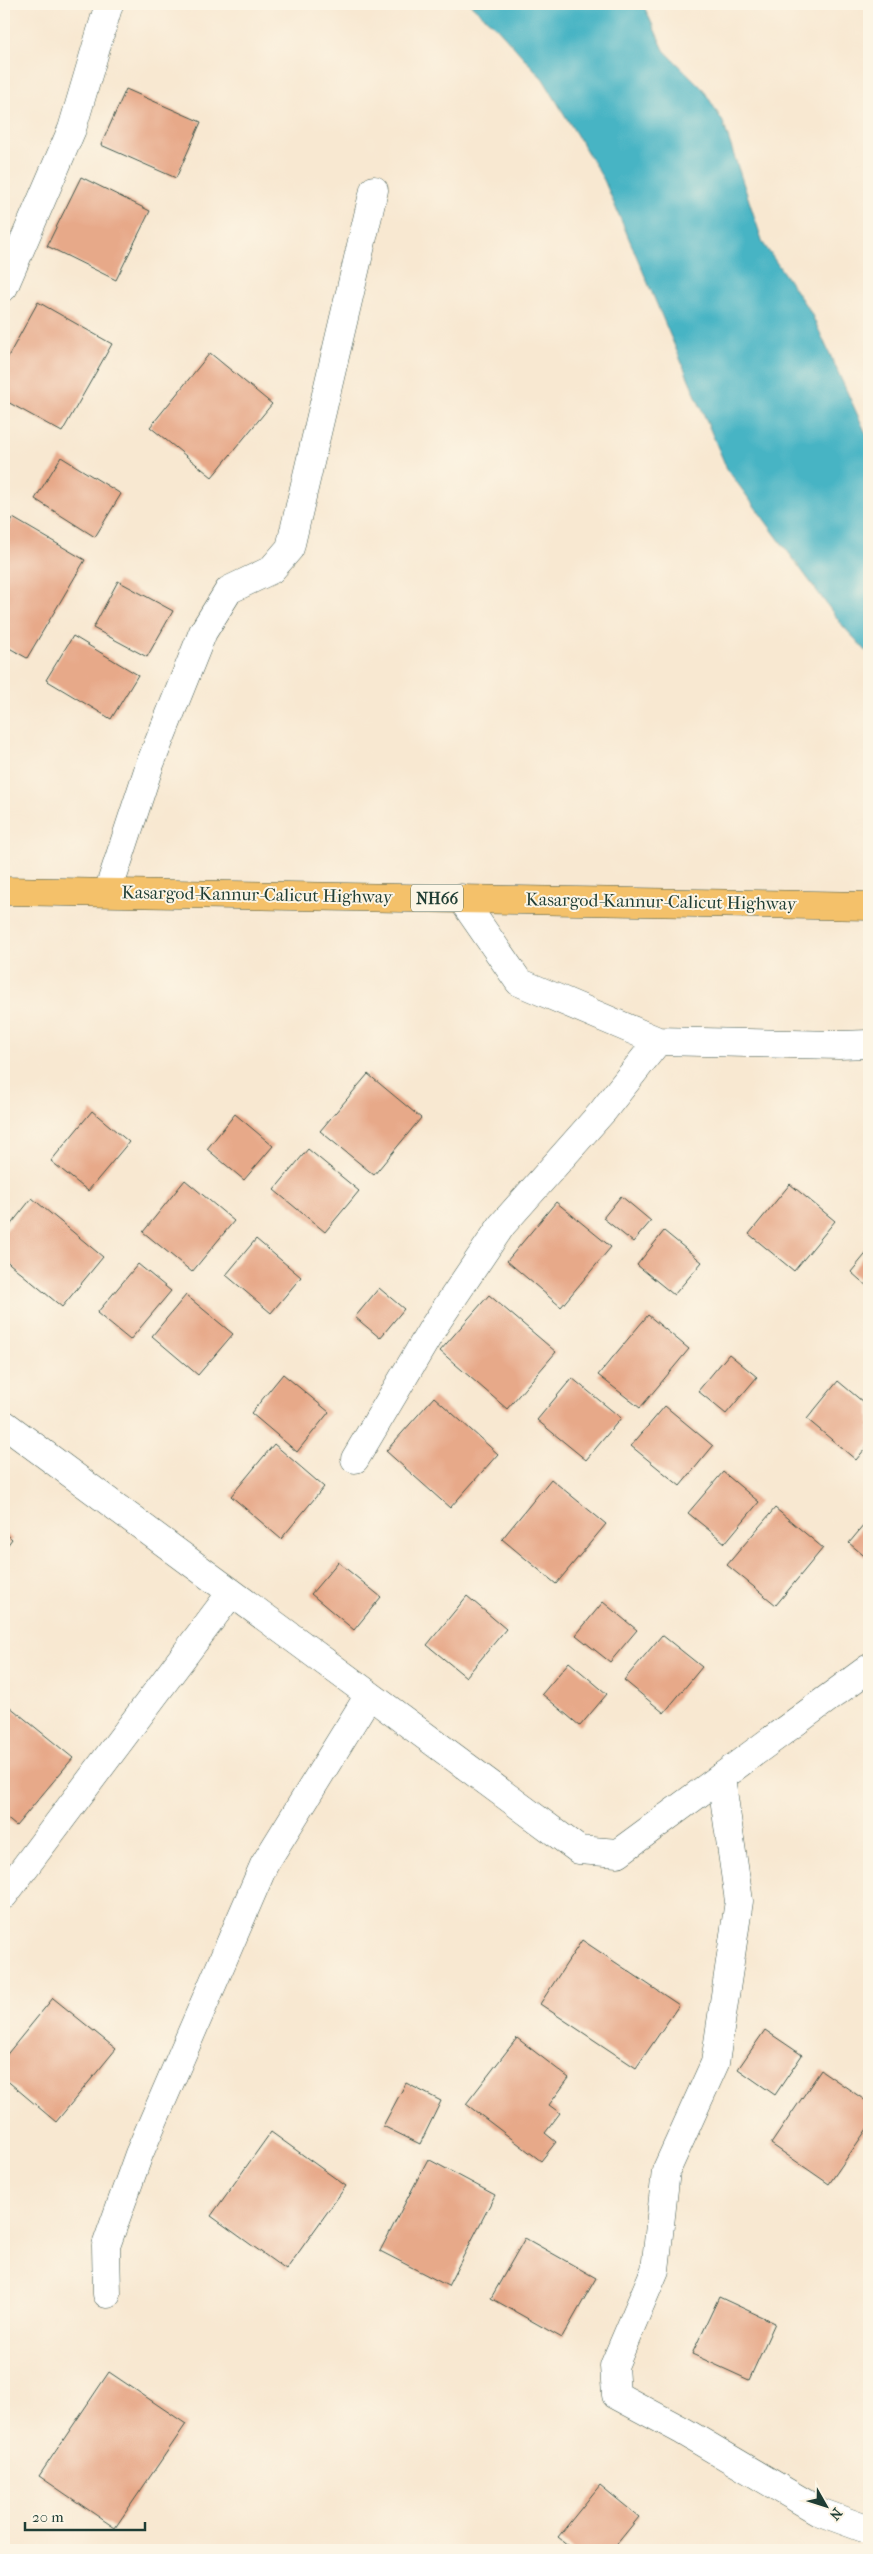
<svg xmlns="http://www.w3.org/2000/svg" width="873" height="2554" font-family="'IM FELL French Canon',serif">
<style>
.water{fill:#47b4c4;stroke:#33787c}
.building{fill:#e7a989}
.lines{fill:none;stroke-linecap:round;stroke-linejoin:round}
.minor-casing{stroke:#40574c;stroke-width:29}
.trunk-casing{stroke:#40574c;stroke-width:29}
.minor{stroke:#fff;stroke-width:28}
.trunk{stroke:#f4c16a;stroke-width:28}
.labels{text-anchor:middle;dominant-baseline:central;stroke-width:4;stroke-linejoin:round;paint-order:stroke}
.shield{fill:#fcf5e5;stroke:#617469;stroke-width:1}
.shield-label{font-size:16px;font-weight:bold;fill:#1f3d34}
.street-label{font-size:18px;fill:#1f3d34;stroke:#fcf5e5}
</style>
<rect width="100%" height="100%" fill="#fcf5e5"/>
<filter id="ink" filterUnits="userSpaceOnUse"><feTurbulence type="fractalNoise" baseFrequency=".02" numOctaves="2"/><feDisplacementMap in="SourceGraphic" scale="10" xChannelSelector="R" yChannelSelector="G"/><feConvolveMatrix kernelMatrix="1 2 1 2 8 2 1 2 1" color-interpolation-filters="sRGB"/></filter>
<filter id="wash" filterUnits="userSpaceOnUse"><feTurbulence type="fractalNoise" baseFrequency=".0096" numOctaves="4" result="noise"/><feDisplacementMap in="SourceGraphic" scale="20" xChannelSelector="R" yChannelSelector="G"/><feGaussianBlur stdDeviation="1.12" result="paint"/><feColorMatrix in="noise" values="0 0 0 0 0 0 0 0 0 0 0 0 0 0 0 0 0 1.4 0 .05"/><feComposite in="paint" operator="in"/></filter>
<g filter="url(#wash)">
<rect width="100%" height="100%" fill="#f8e8d1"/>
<polygon class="water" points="470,4 643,4 664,50 703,89 723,122 763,243 811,313 869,440 869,654 842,625 727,469 604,180 543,79 496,27"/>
<g id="blocks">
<g class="building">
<polygon points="126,89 201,122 176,178 101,145"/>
<polygon points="81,177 150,211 116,280 47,246"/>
<polygon points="38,302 112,344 62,432 4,400 4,364"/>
<polygon points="210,353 272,404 212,477 150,427"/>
<polygon points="61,457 121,494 95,537 35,499"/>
<polygon points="13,518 85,560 27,658 4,645 4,534"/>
<polygon points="118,581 173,611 147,657 93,628"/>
<polygon points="73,636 138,675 111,719 46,680"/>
<polygon points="368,1074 421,1118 374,1175 320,1131"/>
<polygon points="92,1111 129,1142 88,1191 51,1161"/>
<polygon points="235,1114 273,1146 244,1180 207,1149"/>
<polygon points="308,1149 359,1191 325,1232 274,1190"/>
<polygon points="185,1180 234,1221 192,1272 143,1232"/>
<polygon points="790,1184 835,1221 794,1271 749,1234"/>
<polygon points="621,1196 651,1221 633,1242 603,1218"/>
<polygon points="32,1198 103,1257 62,1307 4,1259 4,1233"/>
<polygon points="556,1202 611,1247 561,1307 507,1261"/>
<polygon points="664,1231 702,1262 674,1295 637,1265"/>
<polygon points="256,1239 301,1277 271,1313 226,1275"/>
<polygon points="869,1250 869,1288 851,1272"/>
<polygon points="138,1264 171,1291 130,1340 97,1313"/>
<polygon points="379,1288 404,1309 380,1338 355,1317"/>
<polygon points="186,1295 233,1334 198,1375 152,1336"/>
<polygon points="489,1295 556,1352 507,1409 440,1351"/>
<polygon points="648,1315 689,1349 640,1408 598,1375"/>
<polygon points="729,1354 757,1377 726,1414 698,1391"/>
<polygon points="283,1374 329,1412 297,1452 251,1413"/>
<polygon points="572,1378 621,1418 586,1460 537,1420"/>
<polygon points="838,1381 869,1407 869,1444 856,1460 807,1419"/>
<polygon points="434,1397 498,1454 450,1508 386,1451"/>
<polygon points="665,1406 713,1446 680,1486 631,1446"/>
<polygon points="274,1444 324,1487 281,1539 231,1496"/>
<polygon points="723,1472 759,1502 725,1543 688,1513"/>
<polygon points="551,1479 606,1524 556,1584 502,1539"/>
<polygon points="775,1508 823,1548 776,1605 727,1565"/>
<polygon points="869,1519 869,1560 849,1543"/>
<polygon points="4,1532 12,1539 4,1550"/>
<polygon points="338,1562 381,1597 354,1630 311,1594"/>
<polygon points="467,1596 506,1629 466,1677 427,1645"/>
<polygon points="603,1602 637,1630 610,1662 576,1635"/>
<polygon points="662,1635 702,1667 664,1713 624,1680"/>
<polygon points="569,1662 607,1694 580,1726 542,1694"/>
<polygon points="4,1702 73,1758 16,1826 4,1816"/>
<polygon points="582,1940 679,2005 636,2068 540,2004"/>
<polygon points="53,1998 116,2049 56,2122 4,2078 4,2058"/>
<polygon points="765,2030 802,2055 775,2095 738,2069"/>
<polygon points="517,2038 569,2078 549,2105 560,2113 545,2133 556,2142 541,2161 466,2104"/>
<polygon points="821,2070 869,2103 869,2126 829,2184 771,2144"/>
<polygon points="406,2083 441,2101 420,2144 383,2126"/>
<polygon points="271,2132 346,2186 286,2270 211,2216"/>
<polygon points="428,2159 495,2195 448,2286 380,2251"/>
<polygon points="525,2238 596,2278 562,2338 491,2298"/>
<polygon points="719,2297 775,2323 749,2380 692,2354"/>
<polygon points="109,2372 186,2424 115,2528 39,2476"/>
<polygon points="600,2485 639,2517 612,2550 574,2550 558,2537"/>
</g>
</g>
</g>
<g filter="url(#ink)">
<use href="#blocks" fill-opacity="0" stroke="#40574c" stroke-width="1"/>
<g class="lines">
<g class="minor-casing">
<g id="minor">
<polyline points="4,287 72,129 109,4"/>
<polyline points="108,892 150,764 203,632 229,590 271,570 290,548 374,190"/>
<polyline points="461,898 519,982 658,1041 839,1045 869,1044"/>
<polyline points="4,1424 579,1850 618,1853 869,1668"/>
<polyline points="355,1459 434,1326 502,1225 603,1111 658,1041"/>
<polyline points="721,1777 739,1901 715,2063 666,2171 655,2270 614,2366 616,2395 683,2431 820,2512 869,2530"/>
<polyline points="4,1895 231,1593"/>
<polyline points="107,2294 106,2246 139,2154 264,1865 369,1695"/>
</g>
</g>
<g class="trunk-casing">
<polyline id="trunk" points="4,891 869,906"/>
</g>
<use href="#minor" class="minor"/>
<use href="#trunk" class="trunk"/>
</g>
</g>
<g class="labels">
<rect class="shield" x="411" y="884.5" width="52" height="27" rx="4"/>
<g class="shield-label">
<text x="437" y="898">NH66</text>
</g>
<g class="street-label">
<text transform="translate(257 895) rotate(1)">Kasargod-Kannur-Calicut Highway</text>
<text transform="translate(661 902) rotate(1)">Kasargod-Kannur-Calicut Highway</text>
</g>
</g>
<rect width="873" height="2554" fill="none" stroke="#fcf5e5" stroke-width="20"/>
<g transform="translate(826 2506) rotate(129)" stroke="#fcf5e5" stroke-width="4" paint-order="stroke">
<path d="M0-4L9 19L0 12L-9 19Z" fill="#1f3d34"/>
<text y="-8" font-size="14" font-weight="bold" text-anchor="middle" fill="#1f3d34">N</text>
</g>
<path d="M25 2522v8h120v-8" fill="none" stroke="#1f3d34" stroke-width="2.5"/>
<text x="32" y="2522" font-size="15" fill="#1f3d34" stroke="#fcf5e5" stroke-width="4" paint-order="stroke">20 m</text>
</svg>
